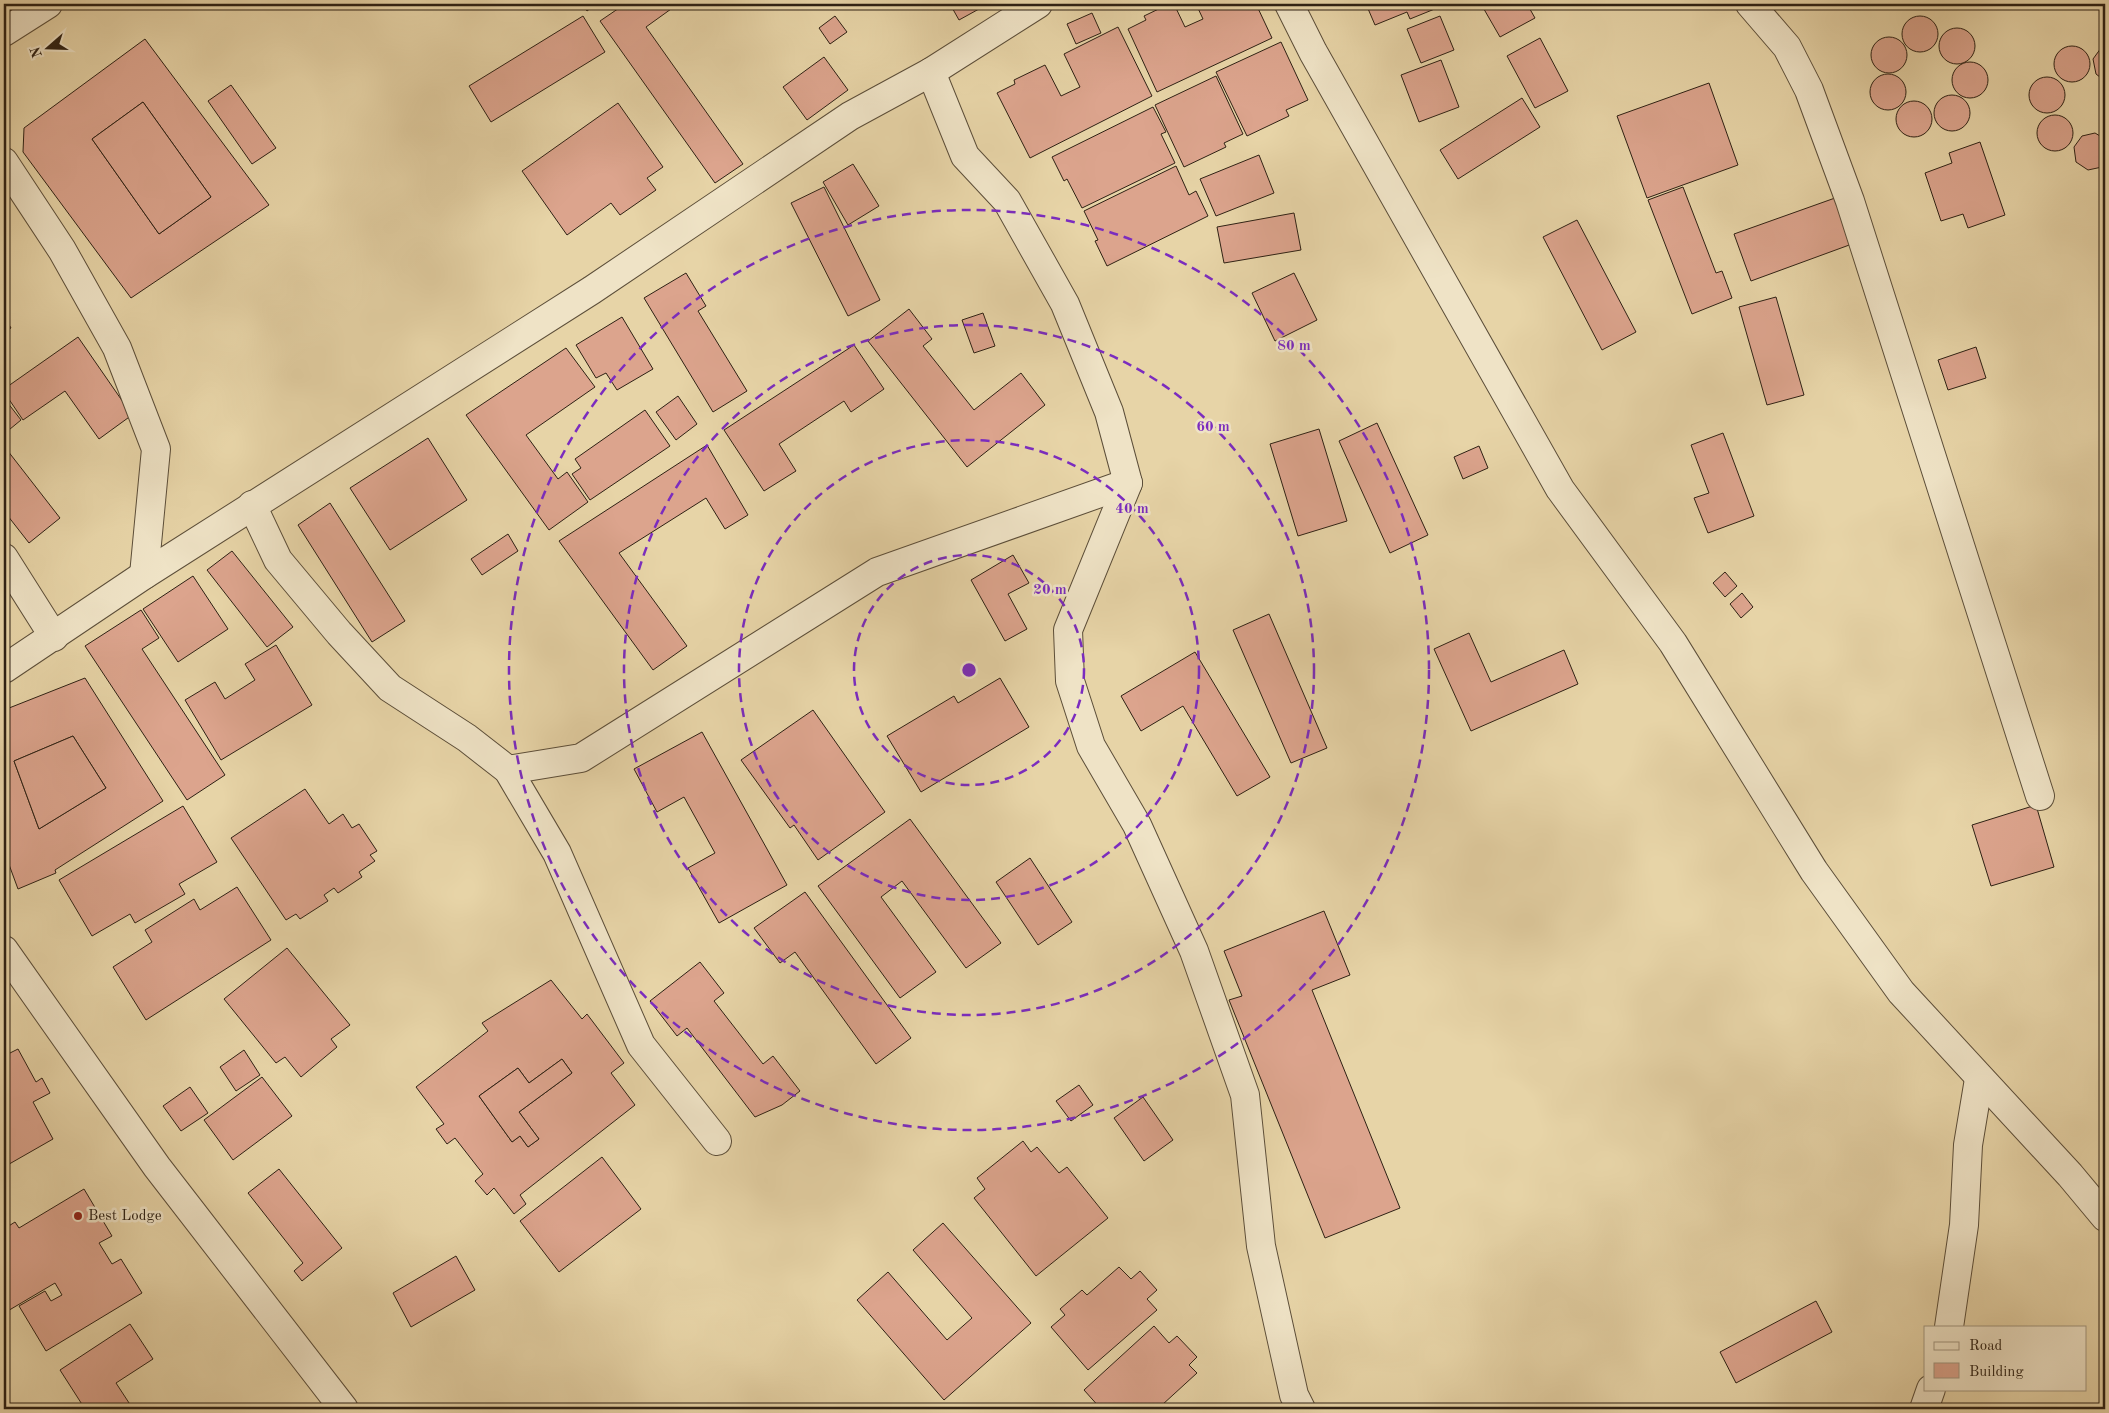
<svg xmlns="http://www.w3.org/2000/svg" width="2109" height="1413" font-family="'Old Standard TT',serif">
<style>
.building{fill:#dca48d;stroke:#2e2114;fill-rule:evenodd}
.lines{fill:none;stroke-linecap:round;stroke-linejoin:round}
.minor-casing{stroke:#5c4e39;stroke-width:30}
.minor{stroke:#efe3c6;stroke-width:28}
.ring{fill:none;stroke:#7b2cbf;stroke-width:2.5;stroke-dasharray:9 6}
.poi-dot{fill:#8f2418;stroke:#efe3c6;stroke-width:2}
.labels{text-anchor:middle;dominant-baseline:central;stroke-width:5;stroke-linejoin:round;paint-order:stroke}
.poi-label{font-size:15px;fill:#2e2114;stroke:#efe3c6;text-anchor:start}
.centre{fill:#7b2cbf;stroke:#efe3c6;stroke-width:2.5}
.ring-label{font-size:15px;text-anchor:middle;font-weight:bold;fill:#7b2cbf;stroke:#efe3c6;stroke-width:5;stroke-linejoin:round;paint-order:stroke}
</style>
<rect width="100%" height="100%" fill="#e7d4a7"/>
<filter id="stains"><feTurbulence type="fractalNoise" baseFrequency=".004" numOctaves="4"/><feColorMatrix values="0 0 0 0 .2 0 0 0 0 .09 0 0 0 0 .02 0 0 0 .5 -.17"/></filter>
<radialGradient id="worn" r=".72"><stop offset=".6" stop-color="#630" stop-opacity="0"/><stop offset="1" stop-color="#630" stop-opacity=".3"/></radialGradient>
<g class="building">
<polygon points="582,4 596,4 587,11"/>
<polygon points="625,4 678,4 646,27 743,164 715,183 600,21"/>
<polygon points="950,4 988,4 959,20"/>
<polygon points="1169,4 1174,4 1185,27 1203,19 1196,4 1256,4 1272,38 1157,92 1128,29 1146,20 1144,16"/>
<polygon points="1366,4 1441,4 1442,6 1410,19 1407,12 1375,25"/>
<polygon points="1481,4 1527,4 1535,18 1500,37"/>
<polygon points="2037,4 2060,4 2047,8"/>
<polygon points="1092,13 1101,33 1076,44 1067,24"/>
<polygon points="583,16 605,52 491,122 469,86"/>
<polygon points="835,16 847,32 830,44 819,28"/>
<polygon points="1440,16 1454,50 1421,63 1407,29"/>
<circle cx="1920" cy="34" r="18"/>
<polygon points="1118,27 1152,96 1030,158 997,93 1015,84 1014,80 1045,65 1061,96 1080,87 1064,54"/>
<circle cx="1957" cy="46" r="18"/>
<circle cx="1889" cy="55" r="18"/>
<polygon points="1540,38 1568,91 1535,108 1507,56"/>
<path d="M145,39L269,205L131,298L23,152L24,128ZM143,102L211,197L159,234L92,139Z"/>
<polygon points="1281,42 1308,100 1286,110 1289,116 1247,136 1216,72"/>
<circle cx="2072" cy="64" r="18"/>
<polygon points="2105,47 2105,81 2096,74 2093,59 2101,48"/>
<polygon points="824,57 848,90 807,120 783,87"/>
<polygon points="1441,60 1459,107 1419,122 1401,75"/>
<circle cx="1970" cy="80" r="18"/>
<circle cx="1888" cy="92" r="18"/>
<polygon points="1216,76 1243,134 1224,143 1226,147 1184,167 1155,105"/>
<circle cx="2047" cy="95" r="18"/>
<polygon points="1709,83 1738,165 1647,198 1617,116"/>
<polygon points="231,85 276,148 252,164 208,101"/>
<circle cx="1952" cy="113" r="18"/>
<polygon points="1522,98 1540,127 1458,179 1440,150"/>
<circle cx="1914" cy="119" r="18"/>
<polygon points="143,102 211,197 159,234 92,139"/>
<polygon points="618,103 663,167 647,178 656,190 620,215 611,203 567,235 522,171"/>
<polygon points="1153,107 1166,132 1161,134 1175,163 1082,208 1067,179 1064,181 1052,157"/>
<circle cx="2055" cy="133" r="18"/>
<polygon points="2095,133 2105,139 2105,163 2102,167 2088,170 2076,162 2074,147 2082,136"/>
<polygon points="1980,142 2005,215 1968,228 1963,214 1941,221 1925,173 1952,163 1949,153"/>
<polygon points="1259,155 1274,193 1216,216 1200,179"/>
<polygon points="853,164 879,206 848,225 823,182"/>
<polygon points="1176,166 1189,195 1196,191 1208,216 1107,266 1095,241 1098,240 1084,211"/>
<polygon points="824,187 880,300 848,316 791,203"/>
<polygon points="1683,187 1716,273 1722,271 1732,298 1692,314 1648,200"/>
<polygon points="1835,198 1852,244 1751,281 1734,234"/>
<polygon points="1294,213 1301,250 1224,263 1217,227"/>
<polygon points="1577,220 1636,332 1602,350 1543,237"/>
<polygon points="686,273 706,306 698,311 747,391 713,412 644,298"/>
<polygon points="1294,273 1317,320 1275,341 1252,293"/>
<polygon points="1776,297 1804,395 1767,405 1739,307"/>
<polygon points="909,309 932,339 923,346 974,410 1021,373 1045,405 967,467 868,341"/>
<polygon points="983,313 995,346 974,353 962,320"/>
<polygon points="4,316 11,328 4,332"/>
<polygon points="622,317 653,369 617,390 606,373 596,378 576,345"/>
<polygon points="78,337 132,415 99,439 65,391 23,420 4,392 4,389"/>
<polygon points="854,345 884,389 851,412 844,401 779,444 796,471 764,491 724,430"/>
<polygon points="1976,347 1986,378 1948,390 1938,360"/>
<polygon points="566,348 595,387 526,435 558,479 567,472 588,502 549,530 466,415"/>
<polygon points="678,396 697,424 676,440 656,412"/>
<polygon points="4,398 21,420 4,434"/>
<polygon points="645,410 670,446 590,500 572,474 581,468 575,459"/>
<polygon points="1377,423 1428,535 1390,553 1339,441"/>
<polygon points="1319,429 1347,521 1298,536 1270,444"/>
<polygon points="1723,433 1754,516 1708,533 1694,498 1709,493 1691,445"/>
<polygon points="428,438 467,500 390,550 350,488"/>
<polygon points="707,445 748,515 725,529 706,498 619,553 687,646 653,670 559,541"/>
<polygon points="4,446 60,518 29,543 4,511"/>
<polygon points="1479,446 1488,468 1463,479 1454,457"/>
<polygon points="330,503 405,621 372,642 298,525"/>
<polygon points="508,534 518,551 482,575 471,559"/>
<polygon points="232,551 293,627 267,647 207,570"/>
<polygon points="1013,555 1029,583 1008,594 1027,629 1005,641 971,580"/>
<polygon points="1725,572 1737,586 1725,597 1713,583"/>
<polygon points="193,576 228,629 178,662 143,609"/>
<polygon points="1742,593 1753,607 1741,618 1730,604"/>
<polygon points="141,610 159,638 142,649 225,775 187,800 85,646"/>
<polygon points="1269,614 1327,748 1291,763 1233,630"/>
<polygon points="1469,633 1491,682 1564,650 1578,684 1471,731 1434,649"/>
<polygon points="276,645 312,705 221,760 185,700 215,682 225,699 255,680 245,664"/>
<polygon points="1195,652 1270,777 1237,796 1183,706 1141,731 1121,696"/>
<path d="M85,678L163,801L55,870L56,873L18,889L4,851V710ZM73,736L106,788L39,829L14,761Z"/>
<polygon points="1000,678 1029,727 921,792 887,736 954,696 958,703"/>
<polygon points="813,710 885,812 818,860 794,825 790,828 741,760"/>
<polygon points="702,732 787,885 719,923 688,868 715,853 684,797 657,812 634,769"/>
<polygon points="73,736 106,788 39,829 14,761"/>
<polygon points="305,789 329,824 343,814 352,828 359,824 377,851 370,855 375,861 359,872 362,877 338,893 334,888 324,895 328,901 300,919 296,914 286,920 231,838"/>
<polygon points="2036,805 2054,867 1991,886 1972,825"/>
<polygon points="183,806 217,862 179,884 185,894 135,923 130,914 92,936 59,880"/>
<polygon points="910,819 1001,943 966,968 902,881 881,897 936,972 900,998 818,886"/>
<polygon points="1030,858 1072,922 1038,945 996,882"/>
<polygon points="237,887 271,940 146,1020 113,967 152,942 145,930 194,899 200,910"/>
<polygon points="805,892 911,1038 876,1064 795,952 780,963 754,928"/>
<polygon points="1324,911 1350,975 1312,990 1400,1208 1325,1238 1229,1000 1242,996 1224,951"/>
<polygon points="287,948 350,1025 331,1039 337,1047 301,1077 285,1057 276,1063 224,999"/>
<polygon points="700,962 724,993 714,1001 763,1064 773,1056 800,1091 782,1105 755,1117 687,1028 677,1036 650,1001"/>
<path d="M551,980L582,1019L587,1014L624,1063L611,1073L635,1105L520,1195L526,1204L514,1214L494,1188L487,1195L475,1181L483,1174L455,1138L447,1144L436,1129L444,1124L416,1087L488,1031L482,1023ZM562,1059L572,1073L519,1112L539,1139L528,1147L520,1136L512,1142L479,1096L518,1068L529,1083Z"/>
<polygon points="18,1049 36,1082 42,1078 50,1093 33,1102 53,1139 4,1167 4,1056"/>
<polygon points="244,1050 260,1075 236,1091 220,1067"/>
<polygon points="562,1059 572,1073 519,1112 539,1139 528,1147 520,1136 512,1142 479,1096 518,1068 529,1083"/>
<polygon points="262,1077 292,1116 233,1160 204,1120"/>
<polygon points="1079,1085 1093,1105 1071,1121 1056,1101"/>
<polygon points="190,1087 208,1113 181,1131 163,1106"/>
<polygon points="1143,1097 1173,1140 1144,1161 1114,1118"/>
<polygon points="1023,1141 1031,1152 1037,1147 1059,1173 1067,1167 1108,1218 1036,1276 974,1198 985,1189 977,1178"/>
<polygon points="602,1157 641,1209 559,1272 520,1221"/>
<polygon points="279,1169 342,1248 302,1281 294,1271 303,1263 248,1193"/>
<polygon points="84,1189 112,1236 99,1243 112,1264 121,1259 142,1293 46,1351 19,1306 45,1291 51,1301 62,1295 55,1283 6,1312 4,1308 4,1229 15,1222 19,1228"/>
<polygon points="943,1223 1031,1323 944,1400 857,1300 888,1272 947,1340 972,1318 913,1250"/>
<polygon points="456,1256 475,1290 411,1327 393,1293"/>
<polygon points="1119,1267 1131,1279 1140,1271 1157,1290 1147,1299 1157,1310 1088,1370 1051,1327 1065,1315 1060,1309 1082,1290 1087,1295"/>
<polygon points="1816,1301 1832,1332 1736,1383 1720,1352"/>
<polygon points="130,1324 153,1359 116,1383 133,1409 85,1409 60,1370"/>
<polygon points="1154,1326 1169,1343 1177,1336 1197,1357 1189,1365 1197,1373 1162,1405 1165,1409 1101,1409 1084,1390"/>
</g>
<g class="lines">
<g class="minor-casing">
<g id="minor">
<polyline points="1289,4 1313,52 1560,489 1673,643 1814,871 1901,992 2070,1175 2105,1217"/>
<polyline points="1750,4 1787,47 1809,90 1850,201 2040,796"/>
<polyline points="4,32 48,4"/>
<polyline points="931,72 965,156 1007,201 1065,304 1109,412 1128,483 1068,630 1070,681 1091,746 1137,825 1194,951 1245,1095 1261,1246 1294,1395 1301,1409"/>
<polyline points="4,162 62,250 117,348 156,449 144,575"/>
<polyline points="252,505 278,560 339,633 390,688 467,738 508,770 557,853 641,1045 717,1141"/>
<polyline points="4,558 54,637"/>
<polyline points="4,669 144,575 592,290 850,116 931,72 1038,4"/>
<polyline points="508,770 581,758 877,572 1128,483"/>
<polyline points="4,950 157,1167 344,1409"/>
<polyline points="1949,1327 1964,1225 1968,1145 1979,1079"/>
<polyline points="1924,1409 1931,1389"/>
</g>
</g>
<use href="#minor" class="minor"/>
</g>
<g class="ring">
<circle cx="969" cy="670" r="115"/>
<circle cx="969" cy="670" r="230"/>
<circle cx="969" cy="670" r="345"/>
<circle cx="969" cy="670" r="460"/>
</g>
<circle class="poi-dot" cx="78" cy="1216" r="5"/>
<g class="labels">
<g class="poi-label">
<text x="88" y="1216">Best Lodge</text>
</g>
</g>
<circle cx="969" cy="670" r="8" class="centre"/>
<g class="ring-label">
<text x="1294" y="350">80 m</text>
<text x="1213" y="431">60 m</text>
<text x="1132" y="513">40 m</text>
<text x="1050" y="594">20 m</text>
</g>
<rect width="2109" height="1413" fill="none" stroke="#e7d4a7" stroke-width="20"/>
<rect x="5" y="5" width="2099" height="1403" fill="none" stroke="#2e2114" stroke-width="2.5"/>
<rect x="10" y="10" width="2089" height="1393" fill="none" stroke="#2e2114"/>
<rect x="1924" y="1326" width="162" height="65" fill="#efe3c6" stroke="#a2957f"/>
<rect x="1934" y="1342" width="25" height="8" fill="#efe3c6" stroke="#a2957f"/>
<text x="1969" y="1350" font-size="15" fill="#2e2114">Road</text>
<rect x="1934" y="1363" width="25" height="15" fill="#dca48d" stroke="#a2957f"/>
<text x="1969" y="1376" font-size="15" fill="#2e2114">Building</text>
<g transform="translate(48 48) rotate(250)" stroke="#efe3c6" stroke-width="4" paint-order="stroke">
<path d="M0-4L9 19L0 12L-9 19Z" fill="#2e2114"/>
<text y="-8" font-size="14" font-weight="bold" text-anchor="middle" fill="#2e2114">N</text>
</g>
<rect width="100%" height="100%" filter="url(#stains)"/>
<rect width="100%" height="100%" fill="url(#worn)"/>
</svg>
